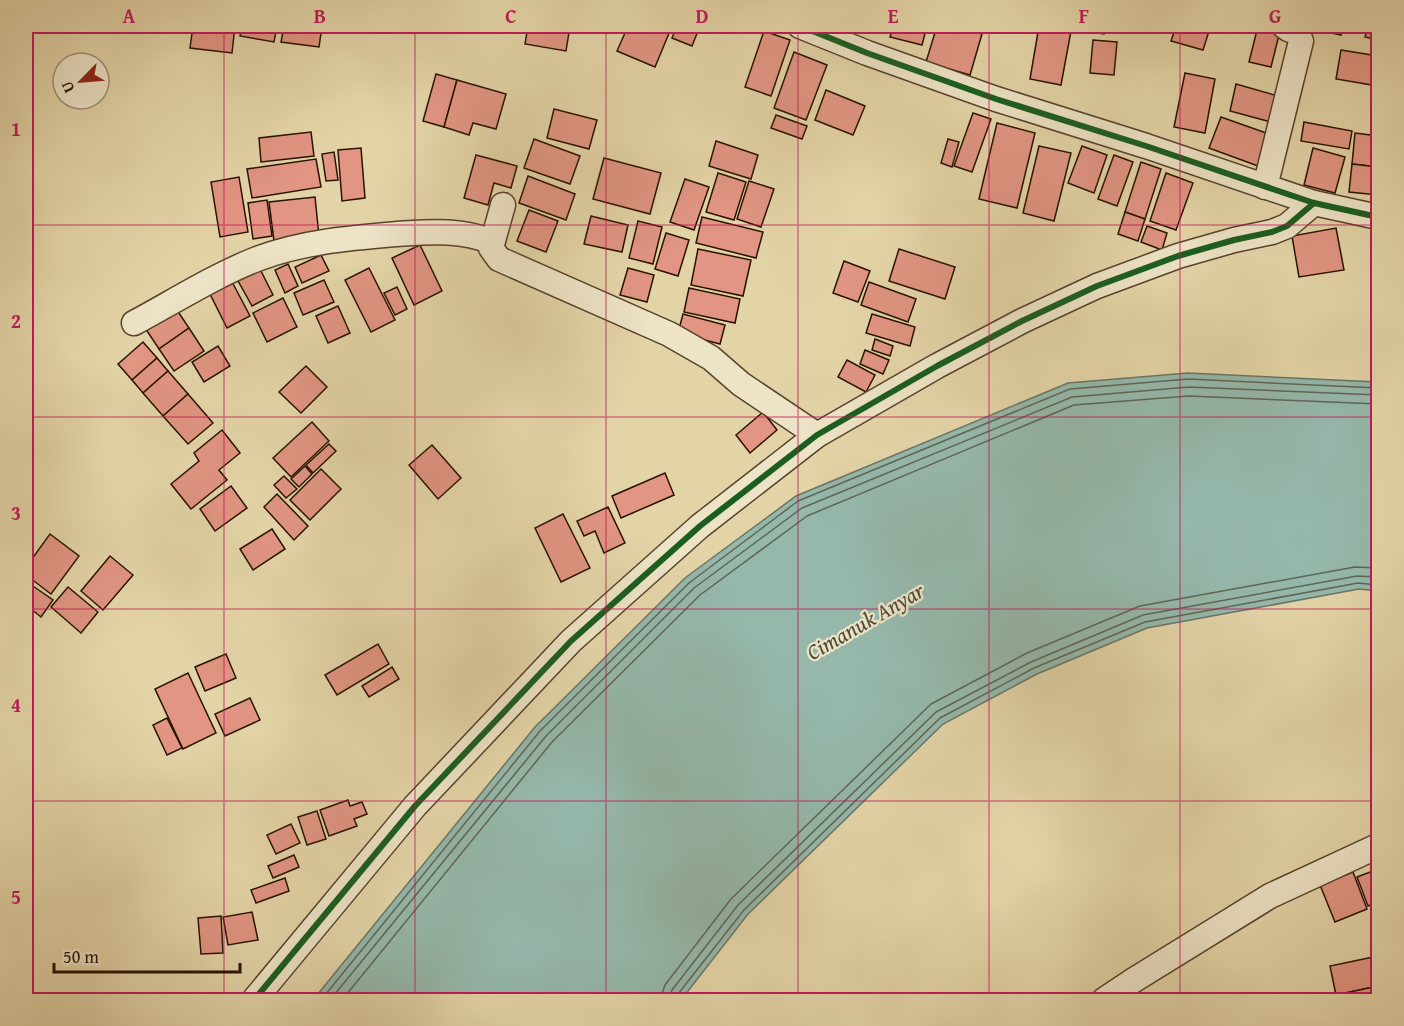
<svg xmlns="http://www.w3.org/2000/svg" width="1404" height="1026" font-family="'Gentium Book Plus',serif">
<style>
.water{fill:#95b8ab;stroke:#697667;stroke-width:1.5}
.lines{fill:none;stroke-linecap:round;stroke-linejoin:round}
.shore{stroke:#5e6656;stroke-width:1.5}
.building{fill:#e19582;stroke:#281301;stroke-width:1.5}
.street-casing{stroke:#57432a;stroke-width:27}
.street{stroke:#ede3c6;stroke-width:24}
.cycleway-casing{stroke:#ede3c6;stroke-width:10}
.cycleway{stroke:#1b5e20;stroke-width:6}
.grid{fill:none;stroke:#c2185b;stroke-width:1.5;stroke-opacity:0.55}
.labels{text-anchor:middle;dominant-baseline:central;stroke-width:4.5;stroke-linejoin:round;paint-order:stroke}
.water-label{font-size:22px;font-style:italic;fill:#4e4d3c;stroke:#ede3c6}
.neatline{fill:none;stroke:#c2185b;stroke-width:2}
.grid-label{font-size:20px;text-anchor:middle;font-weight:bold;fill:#c2185b}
</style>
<rect width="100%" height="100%" fill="#e3d4a7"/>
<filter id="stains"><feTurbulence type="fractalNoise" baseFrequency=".00333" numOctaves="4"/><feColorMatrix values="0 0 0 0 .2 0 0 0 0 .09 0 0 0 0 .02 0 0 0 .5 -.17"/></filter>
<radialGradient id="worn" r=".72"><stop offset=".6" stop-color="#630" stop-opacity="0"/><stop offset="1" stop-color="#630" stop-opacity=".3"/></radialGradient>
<polygon class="water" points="1188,373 1378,382 1378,591 1359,589 1147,628 1037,674 943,724 748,914 681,1000 313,1000 535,727 685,578 796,496 1068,383"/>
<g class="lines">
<g class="shore">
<polyline points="321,1000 540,731 689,583 798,501 1070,389 1188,379 1378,388"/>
<polyline points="330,1000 546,736 694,588 802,508 1072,397 1189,387 1378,395"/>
<polyline points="342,1000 552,742 700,595 807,516 1074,405 1189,396 1378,404"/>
<polyline points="660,1000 665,985 731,899 931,704 1027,653 1140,606 1355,567 1378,568"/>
<polyline points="669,1000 672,990 738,905 936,712 1031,662 1143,615 1357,576 1378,577"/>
<polyline points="677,1000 678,994 744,910 940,718 1034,668 1145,622 1358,583 1378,585"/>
</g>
</g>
<g class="building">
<polygon points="193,26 235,26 232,53 190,48"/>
<polygon points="242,26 277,26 274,42 240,36"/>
<polygon points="284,26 322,26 319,47 281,42"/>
<polygon points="528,26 570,26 566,51 525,44"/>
<polygon points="628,26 672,26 655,67 617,51"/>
<polygon points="677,26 700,26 692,46 672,38"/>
<polygon points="893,26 927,26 922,45 890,37"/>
<polygon points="937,26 955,26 982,34 970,75 926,62"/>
<polygon points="1039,26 1071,31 1061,85 1030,79"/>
<polygon points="1077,26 1105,26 1104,34 1077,30"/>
<polygon points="1176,26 1202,26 1210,28 1203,50 1171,41"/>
<polygon points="1258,26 1280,31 1271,67 1249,62"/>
<polygon points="1314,26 1343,26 1341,35 1313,29"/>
<polygon points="1368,26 1378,26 1378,40 1365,37"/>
<polygon points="764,31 790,40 771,96 745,87"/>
<polygon points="1093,40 1117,42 1114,75 1090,73"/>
<polygon points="1341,50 1378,56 1378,86 1336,79"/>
<polygon points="794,52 827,65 806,120 774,108"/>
<polygon points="1185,73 1215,79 1205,133 1174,127"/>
<polygon points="436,74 457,80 444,127 423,121"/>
<polygon points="457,80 506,94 496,129 473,123 469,135 444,127"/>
<polygon points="1236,84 1278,96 1271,122 1230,111"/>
<polygon points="826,90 865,106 853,135 815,120"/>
<polygon points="554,109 597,120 589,149 547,138"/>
<polygon points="973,113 991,119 972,172 954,166"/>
<polygon points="776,115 807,126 802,139 771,128"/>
<polygon points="1221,117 1269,134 1258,166 1209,148"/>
<polygon points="1304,122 1352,131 1349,149 1301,141"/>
<polygon points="997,123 1035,133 1017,208 979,199"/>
<polygon points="311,132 314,156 261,162 259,138"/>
<polygon points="1355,133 1378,136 1378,167 1352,164"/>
<polygon points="534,139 580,156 570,184 524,168"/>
<polygon points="948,139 959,142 952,167 941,163"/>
<polygon points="716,141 758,155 751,179 709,166"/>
<polygon points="1039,146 1071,153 1054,221 1023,213"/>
<polygon points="1082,146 1107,155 1094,193 1068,183"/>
<polygon points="361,148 365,198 342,201 338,150"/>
<polygon points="1313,148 1345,157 1335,193 1304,185"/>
<polygon points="334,152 338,180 326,181 322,154"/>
<polygon points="476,155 517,166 511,188 494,183 488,205 464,198"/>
<polygon points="1114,155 1133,162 1117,206 1098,199"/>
<polygon points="604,158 661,173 650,214 593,199"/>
<polygon points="316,159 321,187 252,198 247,169"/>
<polygon points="1141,162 1161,169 1145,219 1125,212"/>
<polygon points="1352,164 1378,167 1378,195 1349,192"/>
<polygon points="718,173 746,182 734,220 706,212"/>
<polygon points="1166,173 1193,183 1176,230 1150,221"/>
<polygon points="528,176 575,194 566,220 519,203"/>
<polygon points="239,177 248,232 220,237 211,182"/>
<polygon points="685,179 709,187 694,230 670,222"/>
<polygon points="749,181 774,189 761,227 737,219"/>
<polygon points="315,197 319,236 274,241 269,202"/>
<polygon points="267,200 272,236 253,239 248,203"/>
<polygon points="529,210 558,221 546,252 517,241"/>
<polygon points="1125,212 1145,219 1138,241 1118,234"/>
<polygon points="591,216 628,225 622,252 584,244"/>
<polygon points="702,217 763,232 756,258 696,243"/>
<polygon points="638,221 662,227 653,264 629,258"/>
<polygon points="1147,226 1167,233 1162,250 1141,242"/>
<polygon points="1336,228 1344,270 1299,277 1292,236"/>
<polygon points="666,233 689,240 678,276 655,269"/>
<polygon points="420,245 442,291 414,305 392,258"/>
<polygon points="698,249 751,260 743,296 691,285"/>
<polygon points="899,249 955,267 945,299 889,281"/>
<polygon points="321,255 329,271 302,283 295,267"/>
<polygon points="844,261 870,271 858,302 833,293"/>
<polygon points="288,264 298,286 285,293 275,270"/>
<polygon points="259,267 273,295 252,306 237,279"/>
<polygon points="369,268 395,320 371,332 345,280"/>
<polygon points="628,268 654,275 647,302 620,295"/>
<polygon points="230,278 250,316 227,328 208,290"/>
<polygon points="324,280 334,302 303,315 294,293"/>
<polygon points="869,282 916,299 908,322 861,305"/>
<polygon points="397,287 407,309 395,315 384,293"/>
<polygon points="689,288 740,299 735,323 684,312"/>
<polygon points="283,298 297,327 267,342 253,313"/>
<polygon points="338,306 350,333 328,343 316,316"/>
<polygon points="175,307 189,328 159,349 145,328"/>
<polygon points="683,314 725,325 720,344 678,333"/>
<polygon points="872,314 915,327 910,346 866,333"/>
<polygon points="189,328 204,351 174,371 159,349"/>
<polygon points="875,339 893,346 890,356 872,350"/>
<polygon points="143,342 157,358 132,380 118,364"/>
<polygon points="218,346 230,366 204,382 192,362"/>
<polygon points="865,350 889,360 883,374 860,364"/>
<polygon points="157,358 168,371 143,393 132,380"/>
<polygon points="847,360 875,375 866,392 838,377"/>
<polygon points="306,366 327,387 301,413 279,392"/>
<polygon points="168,371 188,394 163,416 143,393"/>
<polygon points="188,394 213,423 188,444 163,416"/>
<polygon points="763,412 777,430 750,453 736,435"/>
<polygon points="312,422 329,441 291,477 273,458"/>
<polygon points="222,430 240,453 219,470 227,480 191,509 171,484 199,461 194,453"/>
<polygon points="329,444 336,451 313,473 306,465"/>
<polygon points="432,445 461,478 438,499 409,465"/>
<polygon points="305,466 312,474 299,487 291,479"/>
<polygon points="321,469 341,489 310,520 290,500"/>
<polygon points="665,473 674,495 621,518 612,496"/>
<polygon points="284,476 297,489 286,498 274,485"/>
<polygon points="231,486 247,508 215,531 200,509"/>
<polygon points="277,494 308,526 294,540 264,507"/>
<polygon points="608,507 625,543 604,553 595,531 584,536 577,521"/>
<polygon points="563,514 590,568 561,582 535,528"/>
<polygon points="272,529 285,549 253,570 240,549"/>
<polygon points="50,534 79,556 51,594 26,575 26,567"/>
<polygon points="110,556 133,575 103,610 81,591"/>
<polygon points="30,584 53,600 41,617 26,605 26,591"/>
<polygon points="68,587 98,612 81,633 51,607"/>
<polygon points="378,644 389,664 337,695 325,675"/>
<polygon points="226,654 236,678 205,691 195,667"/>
<polygon points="392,667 399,679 369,697 362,686"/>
<polygon points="188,673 216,733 183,749 155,689"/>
<polygon points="250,698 260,720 225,736 215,714"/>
<polygon points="167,718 182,748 167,755 153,725"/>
<polygon points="348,800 350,806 362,802 367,814 354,819 357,826 329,836 320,810"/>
<polygon points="317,811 326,839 307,845 298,817"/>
<polygon points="291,824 300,843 276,854 267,835"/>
<polygon points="294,855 299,867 273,878 268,866"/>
<polygon points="1378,869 1378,902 1368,906 1357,877"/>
<polygon points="1353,872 1367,909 1335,922 1320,885"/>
<polygon points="285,878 289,891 256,903 251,890"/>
<polygon points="252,912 258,940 228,945 223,917"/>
<polygon points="221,916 223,953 201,954 198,918"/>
<polygon points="1378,956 1378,986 1336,995 1330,966"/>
<polygon points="1378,986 1378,1000 1337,1000 1336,995"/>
</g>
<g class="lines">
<g class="street-casing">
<g id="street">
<polyline points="800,26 867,53 996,99 1146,146 1314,203 1378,217"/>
<polyline points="1265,187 1301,41 1297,32 1288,29 1284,26"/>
<polyline points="503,205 491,248 499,259 669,334 711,358 741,384 817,435"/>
<path d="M134,323C175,301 214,276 257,259C301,242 350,238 397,234C430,232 461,229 492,242"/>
<polyline points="254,1000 415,806 571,641 700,526 817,435 937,366 1022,321 1097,286 1178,256 1234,240 1272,232 1287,226 1314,203"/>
<polyline points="1104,1000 1134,980 1270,896 1378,846"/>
</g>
</g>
<use href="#street" class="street"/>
<g class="cycleway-casing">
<g id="cycleway">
<polyline points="800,26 867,53 996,99 1146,146 1314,203 1378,217"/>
<polyline points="254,1000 415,806 571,641 700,526 817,435 937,366 1022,321 1097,286 1178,256 1234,240 1272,232 1287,226 1314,203"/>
</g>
</g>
<use href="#cycleway" class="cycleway"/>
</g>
<path class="grid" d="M224,26V1000M415,26V1000M606,26V1000M798,26V1000M989,26V1000M1180,26V1000M26,225H1378M26,417H1378M26,609H1378M26,801H1378"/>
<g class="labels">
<g class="water-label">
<text transform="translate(865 621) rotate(-30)">Cimanuk Anyar</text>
</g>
</g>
<rect width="1404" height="1026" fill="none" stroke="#e3d4a7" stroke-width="66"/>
<g transform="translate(81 81) rotate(245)"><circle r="28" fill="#ede3c6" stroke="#9e9077" stroke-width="1.5"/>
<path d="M0-4.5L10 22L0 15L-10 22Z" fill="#8f2418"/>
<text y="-9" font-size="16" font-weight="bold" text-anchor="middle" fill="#281301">U</text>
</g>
<path d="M54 963v9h186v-9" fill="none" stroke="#281301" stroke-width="3"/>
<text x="63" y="963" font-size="18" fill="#281301" stroke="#ede3c6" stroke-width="4.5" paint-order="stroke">50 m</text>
<rect x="33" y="33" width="1338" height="960" class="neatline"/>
<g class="grid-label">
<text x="129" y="23">A</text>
<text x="320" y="23">B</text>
<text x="511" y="23">C</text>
<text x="702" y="23">D</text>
<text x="893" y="23">E</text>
<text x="1084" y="23">F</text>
<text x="1275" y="23">G</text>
<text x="16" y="136">1</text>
<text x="16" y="328">2</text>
<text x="16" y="520">3</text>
<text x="16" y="712">4</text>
<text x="16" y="904">5</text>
</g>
<rect width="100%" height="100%" filter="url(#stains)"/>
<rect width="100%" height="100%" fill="url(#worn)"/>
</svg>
